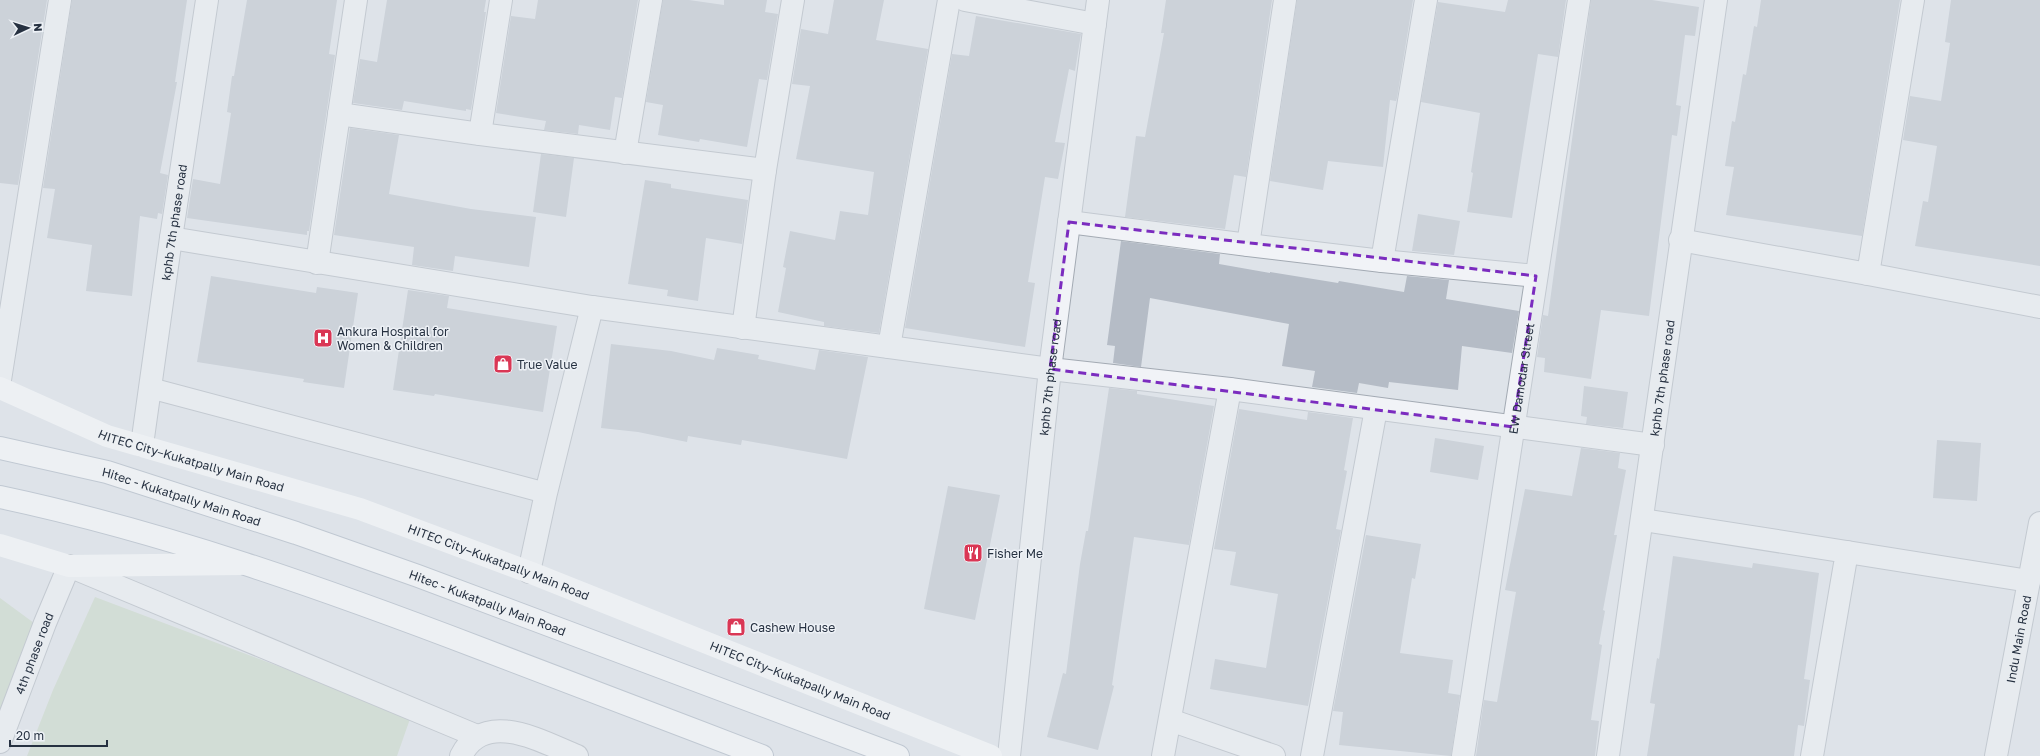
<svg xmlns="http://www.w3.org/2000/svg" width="2040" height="756" font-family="'Golos Text',sans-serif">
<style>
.green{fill:#c4d4be}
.building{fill:#b5bcc6}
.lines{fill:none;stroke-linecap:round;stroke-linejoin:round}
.lane-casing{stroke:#a3aab3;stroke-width:22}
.street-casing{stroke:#a3aab3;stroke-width:24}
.primary-casing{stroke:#9ca7b6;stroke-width:24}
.lane{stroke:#f1f3f7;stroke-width:20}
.street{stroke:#f1f3f7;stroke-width:22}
.secondary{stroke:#fff;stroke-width:22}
.primary{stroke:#fff;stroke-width:22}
.marked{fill:none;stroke:#7b2cbf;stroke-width:3;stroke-dasharray:8 5;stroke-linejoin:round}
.labels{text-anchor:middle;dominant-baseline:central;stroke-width:3;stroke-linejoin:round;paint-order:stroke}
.street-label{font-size:12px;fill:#263141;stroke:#edf1f6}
.poi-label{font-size:12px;fill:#263141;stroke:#edf1f6;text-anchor:start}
</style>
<rect width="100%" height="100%" fill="#dee3e9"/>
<g class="green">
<polygon points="95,597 411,716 397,756 27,756 53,690"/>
<polygon points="0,598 34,623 0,710"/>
</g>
<g class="building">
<polygon points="0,0 47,0 18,185 0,183"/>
<polygon points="72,0 187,0 175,82 177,82 160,173 168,175 162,214 158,213 157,219 140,216 132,296 86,291 92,245 47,238 55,189 43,188"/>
<polygon points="247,0 337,0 329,54 335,55 309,231 307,231 307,235 187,218 193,179 220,184 231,113 227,112 232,76 234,76"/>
<polygon points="387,0 486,0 484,12 486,12 471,110 466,109 466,111 404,101 402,110 353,103 360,59 377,62"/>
<polygon points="538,0 638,0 622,98 615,97 610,130 579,125 578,134 544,130 546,121 496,113 511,16 535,19"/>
<polygon points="663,0 689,0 724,5 724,0 767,0 765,12 778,14 767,80 759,79 747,147 700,139 699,142 658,135 663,105 646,102"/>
<polygon points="834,0 884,0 876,40 928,49 879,333 824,326 824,322 778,312 786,268 783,267 790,231 835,240 840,211 868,215 874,172 796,159 810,86 792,84 801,29 828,34"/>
<polygon points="1166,0 1272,0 1246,177 1234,175 1225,229 1125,217 1136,136 1145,137 1164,33 1161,33"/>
<polygon points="1297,0 1413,0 1397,98 1396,101 1390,100 1383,167 1328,161 1323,190 1270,181"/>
<polygon points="1508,0 1566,0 1558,57 1538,54 1512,218 1467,212 1473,173 1471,172 1480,113 1421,102 1438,2 1505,12"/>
<polygon points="1591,0 1652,0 1699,7 1695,36 1685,35 1676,105 1681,106 1677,136 1672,135 1649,316 1601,310 1591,379 1544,372 1545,358 1537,357 1543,315 1548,316"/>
<polygon points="1761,0 1900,0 1862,236 1726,215 1734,167 1725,166 1732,121 1735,122 1743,74 1746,75 1754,26 1757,27"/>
<polygon points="1951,0 2040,0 2040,266 1915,246 1923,201 1928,202 1937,146 1903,140 1910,96 1941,101 1950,43 1945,42"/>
<polygon points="976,16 1081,34 1075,71 1069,69 1055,142 1065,143 1058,179 1045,177 1028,282 1035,283 1025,347 905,328 952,54 969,56"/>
<polygon points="350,128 399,135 389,194 471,209 536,217 529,267 455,256 453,271 412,265 414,247 334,235"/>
<polygon points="541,154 574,158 566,217 533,212"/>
<polygon points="645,180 671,184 671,188 748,200 742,244 706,238 698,301 667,296 668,290 628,284"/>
<polygon points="1418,214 1460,221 1454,255 1412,251"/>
<polygon points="1121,241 1220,254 1219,264 1270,273 1270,272 1338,283 1339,281 1404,292 1407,276 1449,280 1446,299 1519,311 1512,353 1462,346 1458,390 1389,382 1388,388 1359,383 1357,393 1312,387 1315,371 1282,366 1289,324 1150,298 1141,367 1113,363 1115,346 1107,345"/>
<polygon points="211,276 316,293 317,287 358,293 344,388 303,382 304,379 197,362"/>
<polygon points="408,290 449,296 447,308 557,326 543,412 435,394 434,396 393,390"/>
<polygon points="611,344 671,351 714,360 717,348 759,355 758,359 815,370 819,350 868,357 847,459 742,440 741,445 688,436 687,442 638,432 601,428"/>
<polygon points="1584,386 1628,392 1623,428 1586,424 1587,417 1581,416"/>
<polygon points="1109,388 1137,391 1137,394 1214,406 1189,545 1134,537 1112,685 1114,686 1098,750 1047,737 1063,673 1066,674 1080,564 1086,531 1088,531"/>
<polygon points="1239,409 1307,420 1308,412 1353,418 1344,470 1347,471 1336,529 1341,530 1308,706 1210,689 1215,659 1266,668 1278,594 1230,585 1236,552 1214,549"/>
<polygon points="1435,438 1484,446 1478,480 1430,472"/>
<polygon points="1937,440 1981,443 1977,501 1933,498"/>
<polygon points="1581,448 1620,453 1618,468 1626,470 1614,535 1617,535 1603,610 1605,611 1599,644 1602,645 1591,720 1599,721 1595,756 1476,756 1484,700 1497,702 1516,592 1505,590 1525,489 1572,496"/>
<polygon points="948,486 1000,495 975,620 924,609"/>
<polygon points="1366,535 1421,544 1415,579 1412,578 1400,653 1453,660 1448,693 1460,695 1451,756 1339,745 1343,712 1333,711"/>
<polygon points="1673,556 1752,568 1753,563 1819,573 1804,679 1810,680 1804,726 1798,725 1794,756 1647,756 1655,704 1650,703 1657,658 1659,659"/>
</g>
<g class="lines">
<g class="lane-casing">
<polyline id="lane" points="150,388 546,493"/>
</g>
<g class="street-casing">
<g id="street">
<polyline points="965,0 1095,24"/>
<polyline points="339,114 480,134 501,0"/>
<polyline points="480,134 765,170"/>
<polyline points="625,153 651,0"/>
<polyline points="1069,222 1248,245 1285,0"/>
<polyline points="171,238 592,307 889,347 949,0"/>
<polyline points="1680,240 1868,274 2040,307"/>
<polyline points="1248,245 1382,261 1426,0"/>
<polyline points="1382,261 1536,276"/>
<polyline points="317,263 356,0"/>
<polyline points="1868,274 1913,0"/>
<polyline points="743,328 765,170 793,0"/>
<polyline points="889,347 1050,369 1230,389 1653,445"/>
<polyline points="0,380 60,0"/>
<path id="s1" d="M142,445L171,238L207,0"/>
<polyline points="1643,520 1847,552 1812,756"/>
<polyline points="1847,552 2029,581"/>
<polyline points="529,572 546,493 592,307"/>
<polyline points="1170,720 1274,756"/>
<path id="s2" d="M0,742L45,623L69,566L477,736"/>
<path d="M461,756C485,708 542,742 577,756"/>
<path id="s3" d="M1009,756L1050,369L1098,0"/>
<polyline points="1163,756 1230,389"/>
<polyline points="1312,756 1376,409"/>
<path id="s4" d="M1463,756L1579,0"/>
<path id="s5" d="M1608,756C1645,504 1678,252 1716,0"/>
<path id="s6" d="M1996,756L2040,523"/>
</g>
</g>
<g class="primary-casing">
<g id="primary">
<path id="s8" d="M0,448L107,472L296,533L418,576L898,756"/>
<path d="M0,497C165,532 325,589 482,649C576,685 669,720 762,756"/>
</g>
</g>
<use href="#lane" class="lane"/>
<use href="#street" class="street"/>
<g class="secondary">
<path id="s7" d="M0,388L107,436L360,509L529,572L991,756"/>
<polyline points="0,545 69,566 240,564"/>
</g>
<use href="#primary" class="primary"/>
</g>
<path d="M0 0H2040V756H0ZM1069,222L1536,276L1513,427L1050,369Z" fill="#dee3e9" fill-opacity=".55" fill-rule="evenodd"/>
<path class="marked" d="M1069,222L1536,276L1513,427L1050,369Z"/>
<defs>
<g id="hospital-square" transform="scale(1)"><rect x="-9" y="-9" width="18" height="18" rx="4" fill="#da3755" stroke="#edf1f6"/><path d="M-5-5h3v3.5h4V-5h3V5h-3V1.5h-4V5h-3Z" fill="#fff"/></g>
<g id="shop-square" transform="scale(1)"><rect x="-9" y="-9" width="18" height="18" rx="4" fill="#da3755" stroke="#edf1f6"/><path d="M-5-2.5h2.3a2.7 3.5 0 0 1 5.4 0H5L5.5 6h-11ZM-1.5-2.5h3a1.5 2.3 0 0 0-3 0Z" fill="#fff"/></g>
<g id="restaurant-square" transform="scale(1)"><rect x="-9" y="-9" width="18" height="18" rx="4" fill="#da3755" stroke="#edf1f6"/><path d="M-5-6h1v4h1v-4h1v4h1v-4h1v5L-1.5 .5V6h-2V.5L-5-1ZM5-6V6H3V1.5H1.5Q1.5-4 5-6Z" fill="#fff"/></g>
</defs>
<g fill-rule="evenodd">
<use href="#hospital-square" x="323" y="338"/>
<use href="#shop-square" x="503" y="364"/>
<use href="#restaurant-square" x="973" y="553"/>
<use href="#shop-square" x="736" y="627"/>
</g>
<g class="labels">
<g class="street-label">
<text stroke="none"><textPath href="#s1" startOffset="225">kphb 7th phase road</textPath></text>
<text stroke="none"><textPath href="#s3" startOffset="381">kphb 7th phase road</textPath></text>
<text stroke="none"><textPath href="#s4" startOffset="382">EW Damodar Street</textPath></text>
<text stroke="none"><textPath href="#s5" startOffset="382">kphb 7th phase road</textPath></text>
<text stroke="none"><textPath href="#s7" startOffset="205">HITEC City–Kukatpally Main Road</textPath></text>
<text stroke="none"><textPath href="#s8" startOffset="188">Hitec - Kukatpally Main Road</textPath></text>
<text stroke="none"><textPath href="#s7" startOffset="529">HITEC City–Kukatpally Main Road</textPath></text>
<text stroke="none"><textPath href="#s8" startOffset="512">Hitec - Kukatpally Main Road</textPath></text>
<text stroke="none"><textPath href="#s6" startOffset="119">Indu Main Road</textPath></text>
<text stroke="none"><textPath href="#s2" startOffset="95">4th phase road</textPath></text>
<text stroke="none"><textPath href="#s7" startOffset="853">HITEC City–Kukatpally Main Road</textPath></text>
</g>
<g class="poi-label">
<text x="337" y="331">Ankura Hospital for<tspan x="337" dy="14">Women &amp; Children</tspan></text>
<text x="517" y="364">True Value</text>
<text x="987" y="553">Fisher Me</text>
<text x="750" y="627">Cashew House</text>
</g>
</g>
<g transform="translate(28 28) rotate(86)" stroke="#edf1f6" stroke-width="3" paint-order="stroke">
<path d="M0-3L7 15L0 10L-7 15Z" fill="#263141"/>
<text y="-6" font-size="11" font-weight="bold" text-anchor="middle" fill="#263141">N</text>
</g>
<path d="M10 740v6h97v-6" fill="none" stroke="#263141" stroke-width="2"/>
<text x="16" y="740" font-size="12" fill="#263141" stroke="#edf1f6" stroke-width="3" paint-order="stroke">20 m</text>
</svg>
